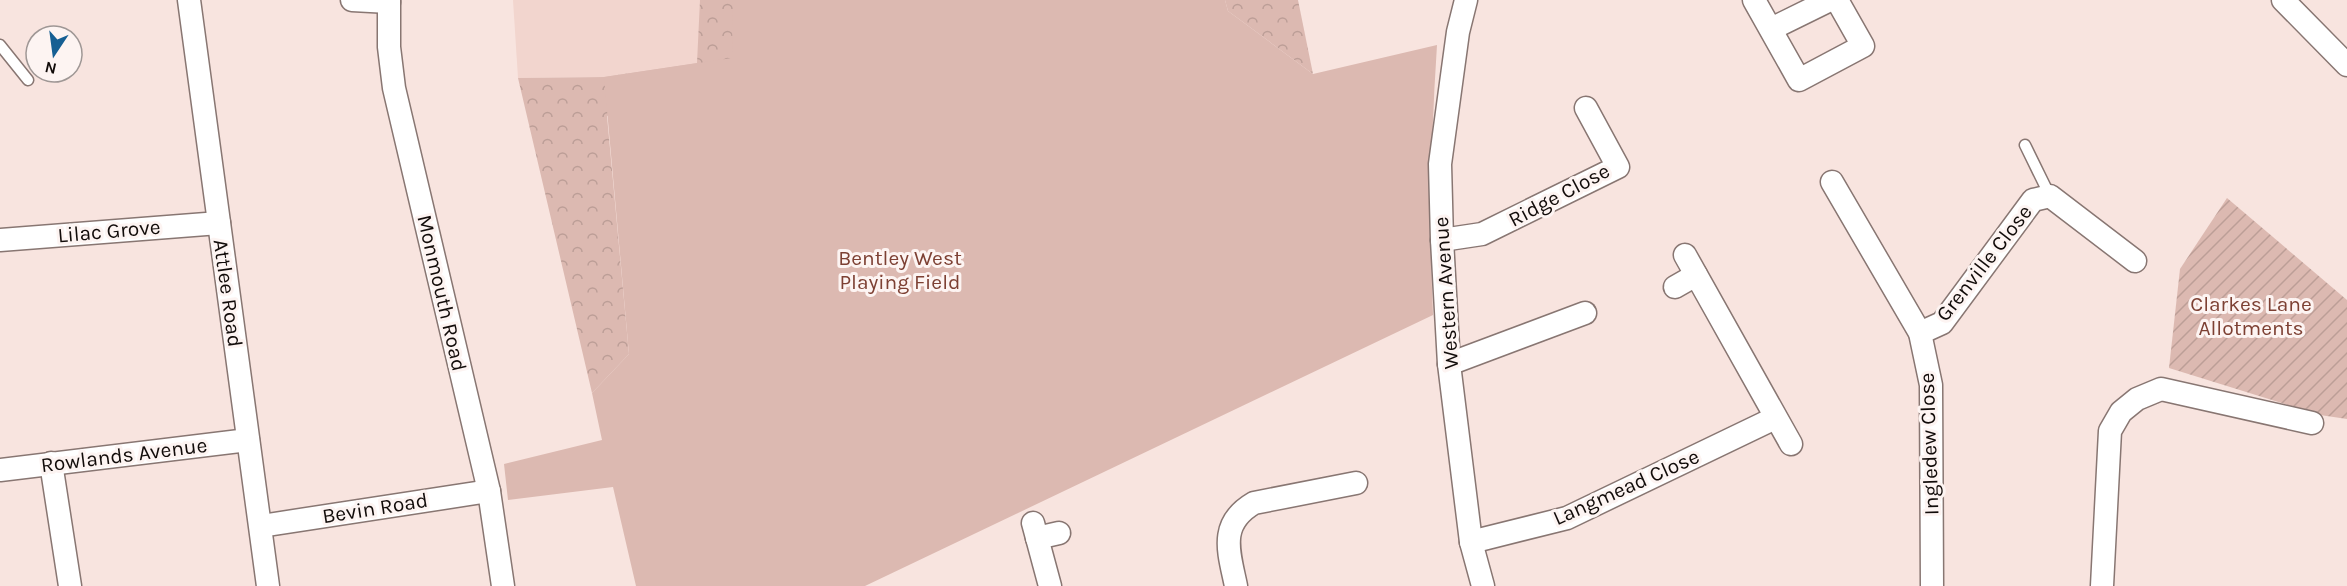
<svg xmlns="http://www.w3.org/2000/svg" width="2347" height="586" font-family="Karla,sans-serif">
<style>
.built{fill:#f2d5ce}
.forest{fill:url(#forest-crowns)}
.park{fill:#dcb9b1}
.garden{fill:url(#garden-furrows)}
.lines{fill:none;stroke-linecap:round;stroke-linejoin:round}
.service-casing{stroke:#887672;stroke-width:13}
.minor-casing{stroke:#887672;stroke-width:25}
.service{stroke:#fff;stroke-width:10}
.minor{stroke:#fff;stroke-width:22}
.labels{text-anchor:middle;dominant-baseline:central;stroke-width:6;stroke-linejoin:round;paint-order:stroke}
.street-label{font-size:21px;fill:#110b09;stroke:#fdf4f2}
.park-label{font-size:21px;fill:#7d4033;stroke:#fdf4f2}
</style>
<defs>
<pattern id="forest-crowns" width="20" height="18" patternUnits="userSpaceOnUse" patternTransform="scale(1.5)"><rect width="20" height="18" fill="#dcb9b1"/><path d="M2 6a3 3 0 1 1 6 0M12 15a3 3 0 1 1 6 0" fill="none" stroke="#bc9e97"/></pattern>
<pattern id="garden-furrows" width="10" height="10" patternUnits="userSpaceOnUse" patternTransform="scale(1.5)"><rect width="10" height="10" fill="#dcb9b1"/><path d="M-1 1l2-2M0 10L10 0M9 11l2-2" fill="none" stroke="#bc9e97"/></pattern>
</defs>
<rect width="100%" height="100%" fill="#f8e4df"/>
<polygon class="built" points="513,0 733,0 733,58 604,77 518,78"/>
<g class="forest">
<polygon points="700,0 772,0 743,70 607,116 629,354 592,393 518,78 604,77 697,63"/>
<polygon points="1225,0 1298,0 1313,74 1228,11"/>
</g>
<path class="park" d="M733,0H1225L1228,11L1313,74L1437,45C1431,136 1429,224 1433,315L865,586H636L613,487L508,500L504,464L602,440L592,393L629,354L604,77L732,58Z"/>
<polygon class="garden" points="2227,198 2347,300 2347,419 2320,415 2169,368 2180,269"/>
<g class="lines">
<g class="service-casing">
<g id="service">
<polyline points="0,45 28,80"/>
<polyline points="2025,145 2050,196"/>
</g>
</g>
<g class="minor-casing">
<g id="minor">
<polyline points="189,0 268,586"/>
<polyline points="352,0 389,2"/>
<polyline points="389,0 389,47 394,88 489,491 503,586"/>
<polyline points="1466,0 1458,32 1440,164 1442,240 1449,364 1471,542 1483,586"/>
<polyline points="1754,0 1799,80 1863,46 1837,0"/>
<polyline points="2283,0 2347,65"/>
<polyline points="1771,29 1830,0"/>
<polyline points="1832,182 1920,333 1931,385 1932,586"/>
<polyline points="0,240 219,223"/>
<polyline points="1442,240 1482,234 1618,167 1586,108"/>
<polyline points="1685,255 1791,444"/>
<polyline points="1675,287 1696,275"/>
<polyline points="1920,333 1942,323 2033,200 2050,196 2135,261"/>
<polyline points="1449,364 1585,313"/>
<polyline points="51,463 70,586"/>
<polyline points="0,470 248,440"/>
<polyline points="1033,523 1050,586"/>
<polyline points="261,526 489,491"/>
<polyline points="1037,538 1059,533"/>
<polyline points="1471,542 1567,518 1775,418"/>
<path d="M1236,586C1229,552 1218,524 1254,503L1356,483"/>
<polyline points="2102,586 2110,431 2121,412 2137,399 2161,389 2312,423"/>
</g>
</g>
<use href="#service" class="service"/>
<use href="#minor" class="minor"/>
</g>
<g class="labels">
<g class="street-label">
<text transform="translate(1559 195) rotate(-28)">Ridge Close</text>
<text transform="translate(109 231) rotate(-5)">Lilac Grove</text>
<text transform="translate(1984 263) rotate(-52)">Grenville Close</text>
<text transform="translate(228 293) rotate(82)">Attlee Road</text>
<text transform="translate(442 293) rotate(77)">Monmouth Road</text>
<text transform="translate(1446 293) rotate(-94)">Western Avenue</text>
<text transform="translate(1929 444) rotate(-92)">Ingledew Close</text>
<text transform="translate(124 455) rotate(-7)">Rowlands Avenue</text>
<text transform="translate(1626 487) rotate(-24)">Langmead Close</text>
<text transform="translate(375 508) rotate(-9)">Bevin Road</text>
</g>
<g class="park-label">
<text x="900" y="258">Bentley West<tspan x="900" dy="24">Playing Field</tspan></text>
<text x="2251" y="304">Clarkes Lane<tspan x="2251" dy="24">Allotments</tspan></text>
</g>
</g>
<g transform="translate(54 54) rotate(193)"><circle r="28" fill="#fdf4f2" stroke="#9f9795" stroke-width="1.5"/>
<path d="M0-4.5L10 22L0 15L-10 22Z" fill="#165f93"/>
<text y="-9" font-size="16" font-weight="bold" text-anchor="middle" fill="#110b09">N</text>
</g>
</svg>
